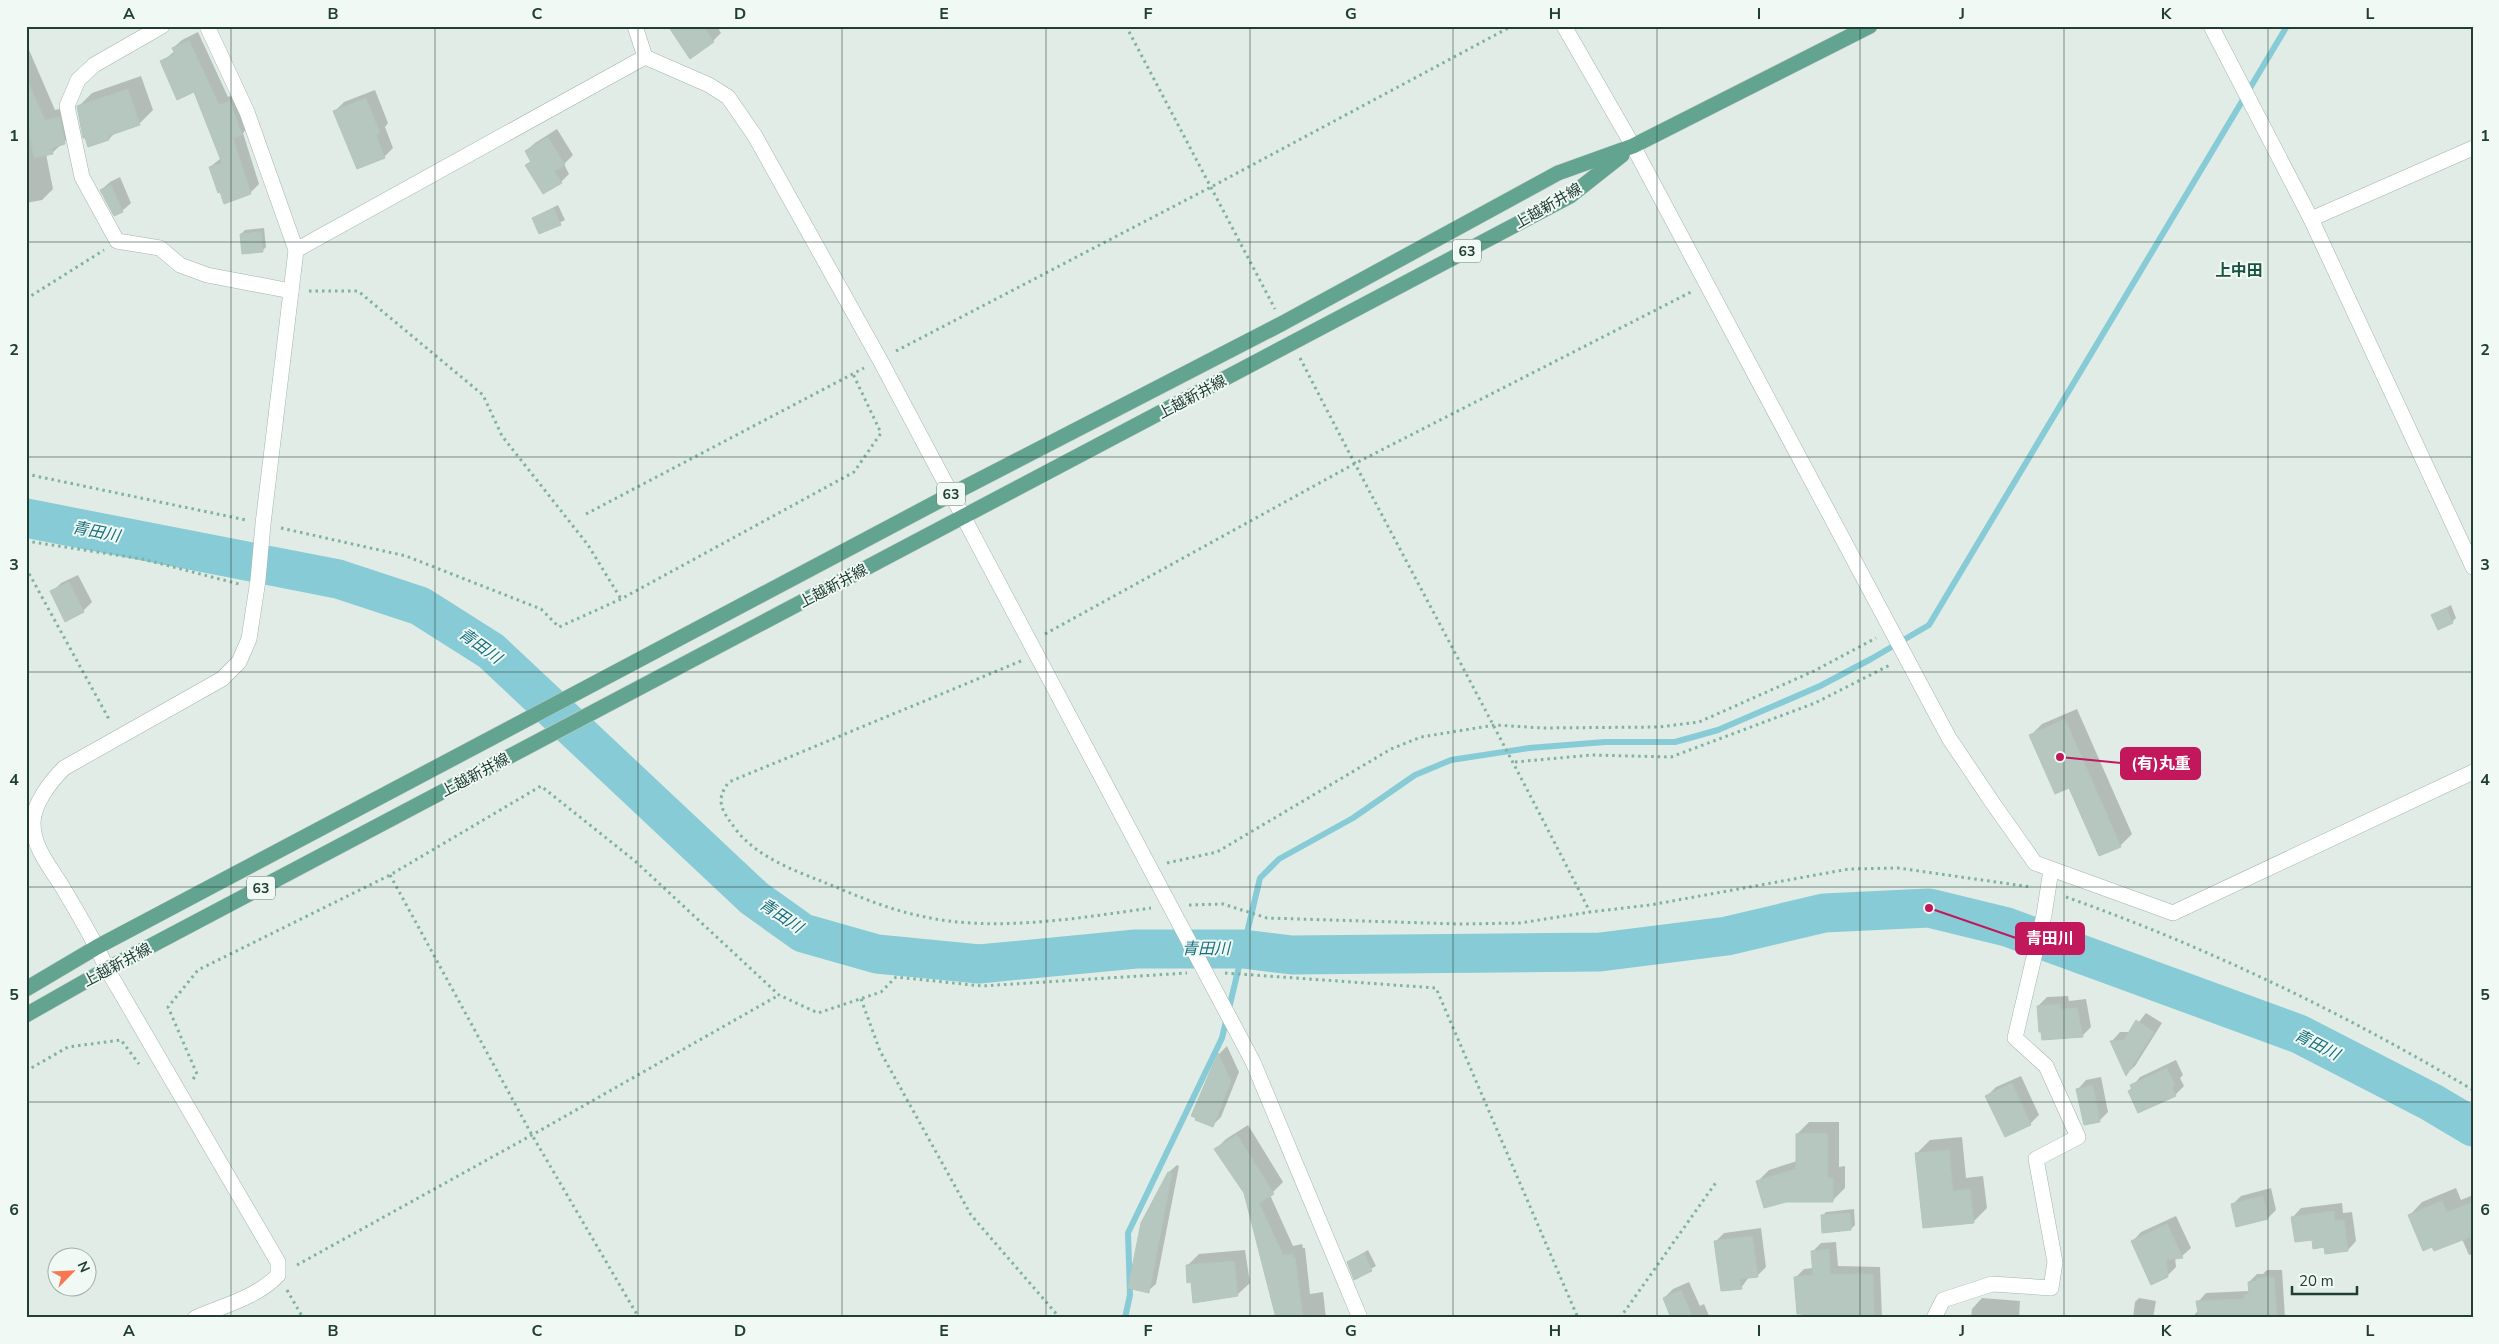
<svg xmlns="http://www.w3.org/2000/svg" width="2499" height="1344" font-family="'Nunito Sans','Noto Sans JP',sans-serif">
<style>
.shadow{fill:#0003}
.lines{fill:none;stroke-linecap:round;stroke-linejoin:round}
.stream{stroke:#86cbd5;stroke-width:6}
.river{stroke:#86cbd5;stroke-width:39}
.building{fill:#b6c7c0;stroke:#b3c6be}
.minor-casing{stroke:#a3b4ae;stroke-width:16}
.major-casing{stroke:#c1c9c6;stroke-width:16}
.path{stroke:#7fb2a0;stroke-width:3;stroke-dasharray:2.5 4;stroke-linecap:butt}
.minor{stroke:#fff;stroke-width:15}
.major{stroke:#63a491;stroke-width:15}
.grid{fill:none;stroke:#203e35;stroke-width:1;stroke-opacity:0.55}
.labels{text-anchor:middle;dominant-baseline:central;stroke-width:4;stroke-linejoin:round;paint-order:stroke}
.shield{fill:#f1f9f5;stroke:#5f766f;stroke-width:1}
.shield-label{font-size:14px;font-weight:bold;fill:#203e35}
.street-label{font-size:15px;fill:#203e35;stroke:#f1f9f5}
.neighbourhood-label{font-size:16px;font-weight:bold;fill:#1b5142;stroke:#f1f9f5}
.water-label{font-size:16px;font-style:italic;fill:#176f7d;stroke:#f1f9f5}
.leader{fill:none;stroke:#c2185b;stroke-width:2}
.callout-dot{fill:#c2185b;stroke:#f1f9f5;stroke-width:2}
.callout{fill:#c2185b;stroke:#c2185b;stroke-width:2}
.callout-label{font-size:16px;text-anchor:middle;font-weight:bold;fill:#fff}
.neatline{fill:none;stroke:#203e35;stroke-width:2}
.grid-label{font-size:16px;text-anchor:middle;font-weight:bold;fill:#203e35}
</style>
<rect width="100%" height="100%" fill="#e1ece7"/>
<g class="shadow">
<polygon points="669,26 717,26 721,33 713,41"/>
<polygon points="198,32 228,97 238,93 250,125 243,133 259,184 250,193 210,167 221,158 195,91 161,62 175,51 173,48 182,40"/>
<polygon points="26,43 55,110 70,107 75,132 52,153 46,154 53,189 42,200 26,203"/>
<polygon points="141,76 153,110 139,124 116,132 109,139 89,145 79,106 92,93"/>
<polygon points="375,90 388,123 385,127 393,148 384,157 335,111 344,102"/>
<polygon points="557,129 573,155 564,164 569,174 561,182 526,165 532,160 526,151 535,143"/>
<polygon points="120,177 131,203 122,211 101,190 110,182"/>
<polygon points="558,205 565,220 539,233 533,218"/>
<polygon points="264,228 266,247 262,251 241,234 245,230"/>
<polygon points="78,575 92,602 83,611 52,592 61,583"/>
<polygon points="2451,605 2456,618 2452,622 2433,615"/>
<polygon points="2077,709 2132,834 2120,846 2031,735 2042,724"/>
<polygon points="2068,996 2069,1001 2086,999 2091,1027 2082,1036 2038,1006 2047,997"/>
<polygon points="2146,1013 2162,1023 2135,1066 2126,1074 2112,1041 2120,1032 2131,1032"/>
<polygon points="1227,1046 1239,1072 1221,1117 1212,1126 1193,1116 1219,1054"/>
<polygon points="2176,1060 2183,1075 2180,1078 2184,1086 2175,1095 2129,1091 2140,1077"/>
<polygon points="2021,1076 2039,1115 2030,1124 1987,1096 1996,1087"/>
<polygon points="2101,1077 2108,1112 2100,1120 2078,1089 2086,1080"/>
<polygon points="1809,1122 1839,1122 1839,1167 1845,1166 1845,1188 1833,1200 1757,1182 1769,1170 1797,1161 1797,1134"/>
<polygon points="1248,1125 1283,1182 1270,1195 1293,1246 1302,1244 1303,1248 1305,1248 1310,1294 1323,1292 1326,1318 1277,1318 1245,1193 1216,1149 1226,1139"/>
<polygon points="1962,1137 1966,1178 1983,1176 1987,1208 1973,1222 1916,1154 1930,1140"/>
<polygon points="1177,1165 1179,1166 1156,1284 1148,1291 1169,1172"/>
<polygon points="2271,1188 2276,1210 2268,1218 2232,1205 2241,1196"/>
<polygon points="2456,1188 2461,1200 2473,1195 2473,1254 2469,1255 2462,1239 2409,1216 2422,1202"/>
<polygon points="2342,1203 2343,1213 2352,1212 2356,1241 2348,1250 2325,1246 2313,1238 2293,1217 2301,1208"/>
<polygon points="1854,1209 1855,1225 1851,1229 1822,1216 1826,1212"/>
<polygon points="2176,1216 2191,1248 2182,1256 2175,1257 2176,1267 2167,1276 2133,1241 2141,1232"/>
<polygon points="1761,1228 1766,1267 1757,1276 1749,1277 1741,1288 1715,1242 1724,1233"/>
<polygon points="1836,1242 1838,1266 1880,1267 1882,1318 1856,1318 1796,1277 1804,1269 1814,1268 1813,1251 1821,1243"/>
<polygon points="1245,1250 1250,1283 1238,1294 1192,1281 1187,1266 1199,1254"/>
<polygon points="1368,1250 1376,1266 1355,1278 1348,1262"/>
<polygon points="2267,1270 2282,1270 2285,1318 2195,1318 2195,1314 2199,1310 2198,1302 2206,1293 2249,1291 2249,1282 2257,1274 2263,1274"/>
<polygon points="1689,1282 1700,1306 1704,1304 1710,1318 1672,1318 1664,1298 1673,1289"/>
<polygon points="1982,1298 2020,1301 2019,1318 1971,1318 1972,1309"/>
<polygon points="2139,1298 2156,1301 2153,1318 2133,1318 2135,1302"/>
<polygon points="2085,1316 2085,1318 2062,1318"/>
</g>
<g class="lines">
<polyline class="stream" points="1125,1318 1130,1295 1128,1233 1222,1038 1260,878 1279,859 1353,818 1415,775 1451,760 1529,748 1605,742 1675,742 1718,730 1820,686 1871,659 1929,625 2287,26"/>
<polyline class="river" points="26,518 338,579 420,606 491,651 754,898 803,933 877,954 979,964 1136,949 1243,949 1292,955 1600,952 1727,936 1824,913 1929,908 2007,927 2299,1034 2431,1102 2473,1127"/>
</g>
<g class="building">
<polygon points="668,26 703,26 714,42 690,59"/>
<polygon points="189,40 219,105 230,101 242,135 233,138 251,194 224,204 220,192 218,193 209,167 222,163 194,92 177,100 160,61 175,54 172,48"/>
<polygon points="26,78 45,120 60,117 65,144 52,148 53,154 34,158 26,117"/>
<polygon points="128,89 140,125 108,136 109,140 88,147 85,138 83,138 77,106"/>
<polygon points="366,98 380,133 376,135 385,158 357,169 333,111"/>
<polygon points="548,137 565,165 554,171 562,183 543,194 525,165 531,162 525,151"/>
<polygon points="111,185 123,212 114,216 100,190"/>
<polygon points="554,208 561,225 539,234 532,218"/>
<polygon points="261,232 263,252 242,254 240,234"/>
<polygon points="69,582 84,612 65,622 50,591"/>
<polygon points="2446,608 2453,623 2438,630 2431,615"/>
<polygon points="2065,719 2121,847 2099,856 2069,788 2055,794 2029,735"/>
<polygon points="2060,1004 2060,1009 2077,1008 2083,1037 2042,1040 2041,1032 2039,1032 2037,1006"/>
<polygon points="2136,1020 2154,1032 2126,1076 2110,1041 2124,1040"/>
<polygon points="1218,1053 1231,1081 1213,1127 1195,1120 1196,1118 1191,1116"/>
<polygon points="2167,1068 2175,1085 2172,1087 2176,1096 2138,1113 2128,1091 2132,1089 2130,1085"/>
<polygon points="2012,1083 2031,1125 2005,1137 1985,1096"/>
<polygon points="2093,1085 2100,1122 2084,1125 2076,1089"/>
<polygon points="1827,1133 1828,1178 1833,1178 1833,1202 1786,1202 1764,1208 1756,1181 1796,1169 1796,1134"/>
<polygon points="1237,1135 1274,1194 1259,1203 1283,1255 1293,1254 1293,1258 1295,1257 1303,1318 1276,1318 1244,1193 1214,1149"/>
<polygon points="1949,1150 1953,1191 1970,1189 1974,1223 1923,1228 1915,1153"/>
<polygon points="1168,1172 1172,1173 1149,1293 1128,1288 1141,1223"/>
<polygon points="2263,1196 2268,1219 2236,1227 2231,1204"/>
<polygon points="2442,1201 2447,1212 2473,1202 2473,1236 2434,1251 2432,1247 2423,1251 2408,1215"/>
<polygon points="2334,1211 2335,1221 2344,1220 2348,1251 2325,1254 2324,1247 2313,1249 2312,1240 2295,1242 2291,1217"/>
<polygon points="1850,1213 1851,1230 1822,1233 1821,1215"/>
<polygon points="2167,1224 2183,1258 2166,1260 2168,1277 2151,1285 2131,1241"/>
<polygon points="1752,1236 1758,1277 1740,1279 1742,1289 1721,1291 1714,1241"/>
<polygon points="1829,1249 1830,1274 1873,1274 1874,1318 1802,1318 1802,1314 1797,1314 1794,1277 1813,1275 1811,1251"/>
<polygon points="1364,1253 1372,1271 1354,1280 1347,1262"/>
<polygon points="1234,1261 1238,1296 1193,1303 1191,1282 1187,1283 1186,1265"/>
<polygon points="2274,1277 2277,1318 2199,1318 2196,1301 2244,1299 2244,1295 2249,1294 2248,1282 2257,1281 2257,1278"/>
<polygon points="1681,1290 1693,1318 1671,1318 1663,1298"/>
</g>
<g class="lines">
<g class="minor-casing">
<g id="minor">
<polyline points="162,26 94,65 78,80 67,106 82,177 117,241 160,248 180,265 207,275 291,291"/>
<polyline points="635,26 645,57 709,85 728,97 755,136 880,360 1253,1062 1360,1318"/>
<polyline points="1564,26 1633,146 1949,738 1992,802 2035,863 2173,913 2473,772"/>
<polyline points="2211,26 2311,219 2473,567"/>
<polyline points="2311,219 2473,148"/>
<polyline points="296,250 645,57"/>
<path d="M195,1318C222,1306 258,1297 278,1275V1262L107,969C95,941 79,915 63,888C51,868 33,848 33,823C33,804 51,781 64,768L222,679L239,662L249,639L258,580L263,524L296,250L247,112L207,26"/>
<polyline points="1934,1318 1943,1300 1992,1284 2051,1288 2055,1262 2036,1159 2078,1137 2046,1066 2015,1038 2044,915 2051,870"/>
</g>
</g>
<g class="major-casing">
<g id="major">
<polyline points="26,989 97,947 950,495 1283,323 1558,173 1633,146 1870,26"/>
<polyline points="26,1015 107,969 1570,196 1622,155"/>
</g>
</g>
<g class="path">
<polyline points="1126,26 1275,309"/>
<polyline points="309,291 358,291 483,395 502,436 588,545 621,599"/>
<polyline points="26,299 104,250"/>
<polyline points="896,351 1211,187 1512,26"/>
<path d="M1300,358C1395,543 1496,726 1590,912L1650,905L1849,869L1898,868L2031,887"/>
<polyline points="26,474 246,520"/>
<polyline points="586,514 864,368"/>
<polyline points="281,528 406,556 541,609 559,627 621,599 854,472 881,433 853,374"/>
<polyline points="26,541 142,559 239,584"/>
<polyline points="26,568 110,721"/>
<polyline points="1045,634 1354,464 1691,292"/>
<path d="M1021,661L729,782C713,802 724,813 737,831C757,856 792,870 821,881C853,894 886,909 921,916C992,933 1079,918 1151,908"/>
<polyline points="1515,762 1592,755 1671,757 1815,703 1890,665"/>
<polyline points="1167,863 1217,852 1391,749 1421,737 1495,725 1542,728 1659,727 1699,722 1814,671 1876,638"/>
<polyline points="390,875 532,1135 639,1318"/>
<path d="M2066,897C2207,947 2344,1013 2473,1090"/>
<polyline points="1189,905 1223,904 1267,918 1459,924 1520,923 1590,912"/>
<polyline points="1225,973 1436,988 1578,1318"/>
<polyline points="861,999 880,1051 971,1215 1060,1318"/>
<polyline points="26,1071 68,1047 121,1040 139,1064"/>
<polyline points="193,1079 197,1074 168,1007 198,970 390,875 541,786 635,861 779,995 818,1013 881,992 896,977 982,986 1187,973"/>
<polyline points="297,1265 532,1135 779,995"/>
<polyline points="287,1290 303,1318"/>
<polyline points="1620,1318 1717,1181"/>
</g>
<use href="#minor" class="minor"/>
<use href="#major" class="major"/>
</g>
<path class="grid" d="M231,26V1318M435,26V1318M638,26V1318M842,26V1318M1046,26V1318M1250,26V1318M1453,26V1318M1657,26V1318M1860,26V1318M2064,26V1318M2268,26V1318M26,242H2473M26,457H2473M26,672H2473M26,887H2473M26,1102H2473"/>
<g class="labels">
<g class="shield">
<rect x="1453" y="239.5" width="28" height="23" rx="4"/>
<rect x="937" y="482.5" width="28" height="23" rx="4"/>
<rect x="247" y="876.5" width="28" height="23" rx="4"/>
</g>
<g class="shield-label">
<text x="1467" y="251">63</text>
<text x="951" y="494">63</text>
<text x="261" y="888">63</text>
</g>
<g class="street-label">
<text transform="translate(1548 206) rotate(-30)">上越新井線</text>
<text transform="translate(1192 397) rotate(-28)">上越新井線</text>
<text transform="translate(833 586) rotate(-28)">上越新井線</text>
<text transform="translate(475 775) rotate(-28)">上越新井線</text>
<text transform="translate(117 965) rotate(-28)">上越新井線</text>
</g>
<g class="neighbourhood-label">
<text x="2239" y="271">上中田</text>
</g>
<g class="water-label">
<text transform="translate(96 532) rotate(11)">青田川</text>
<text transform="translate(480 646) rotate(36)">青田川</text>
<text transform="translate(781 916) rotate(34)">青田川</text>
<text x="1206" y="949">青田川</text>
<text transform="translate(2317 1045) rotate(27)">青田川</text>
</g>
</g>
<path class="leader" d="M2060 757L2121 763M1929 908L2016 938"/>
<g class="callout-dot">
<circle cx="2060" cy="757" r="5"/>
<circle cx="1929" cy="908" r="5"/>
</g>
<g class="callout">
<rect x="2121" y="748" width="79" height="31" rx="5"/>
<rect x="2016" y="923" width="68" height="31" rx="5"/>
</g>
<g class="callout-label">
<text x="2161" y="769">(有)丸重</text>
<text x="2050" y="944">青田川</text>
</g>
<rect width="2499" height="1344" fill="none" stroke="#f1f9f5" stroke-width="55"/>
<g transform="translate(72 1272) rotate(66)"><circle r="24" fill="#f1f9f5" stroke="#9daea8"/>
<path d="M0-4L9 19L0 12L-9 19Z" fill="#f97652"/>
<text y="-8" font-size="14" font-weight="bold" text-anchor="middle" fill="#203e35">N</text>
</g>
<path d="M2292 1286v8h65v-8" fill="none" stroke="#203e35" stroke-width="2.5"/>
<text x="2299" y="1286" font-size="15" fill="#203e35" stroke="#f1f9f5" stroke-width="4" paint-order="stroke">20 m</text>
<rect x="28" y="28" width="2444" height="1288" class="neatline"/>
<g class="grid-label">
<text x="129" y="19">A</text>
<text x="333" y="19">B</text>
<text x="537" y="19">C</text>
<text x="740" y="19">D</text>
<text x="944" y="19">E</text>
<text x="1148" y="19">F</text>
<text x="1351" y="19">G</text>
<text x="1555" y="19">H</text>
<text x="1759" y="19">I</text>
<text x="1962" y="19">J</text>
<text x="2166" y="19">K</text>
<text x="2370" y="19">L</text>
<text x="14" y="141">1</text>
<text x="2485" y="141">1</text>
<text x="14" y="355">2</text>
<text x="2485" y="355">2</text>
<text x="14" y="570">3</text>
<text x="2485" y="570">3</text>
<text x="14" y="785">4</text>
<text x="2485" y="785">4</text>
<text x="14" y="1000">5</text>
<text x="2485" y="1000">5</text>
<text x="14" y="1215">6</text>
<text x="2485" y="1215">6</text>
<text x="129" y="1336">A</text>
<text x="333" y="1336">B</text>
<text x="537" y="1336">C</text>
<text x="740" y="1336">D</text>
<text x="944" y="1336">E</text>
<text x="1148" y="1336">F</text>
<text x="1351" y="1336">G</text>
<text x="1555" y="1336">H</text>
<text x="1759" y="1336">I</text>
<text x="1962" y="1336">J</text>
<text x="2166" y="1336">K</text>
<text x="2370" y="1336">L</text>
</g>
</svg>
